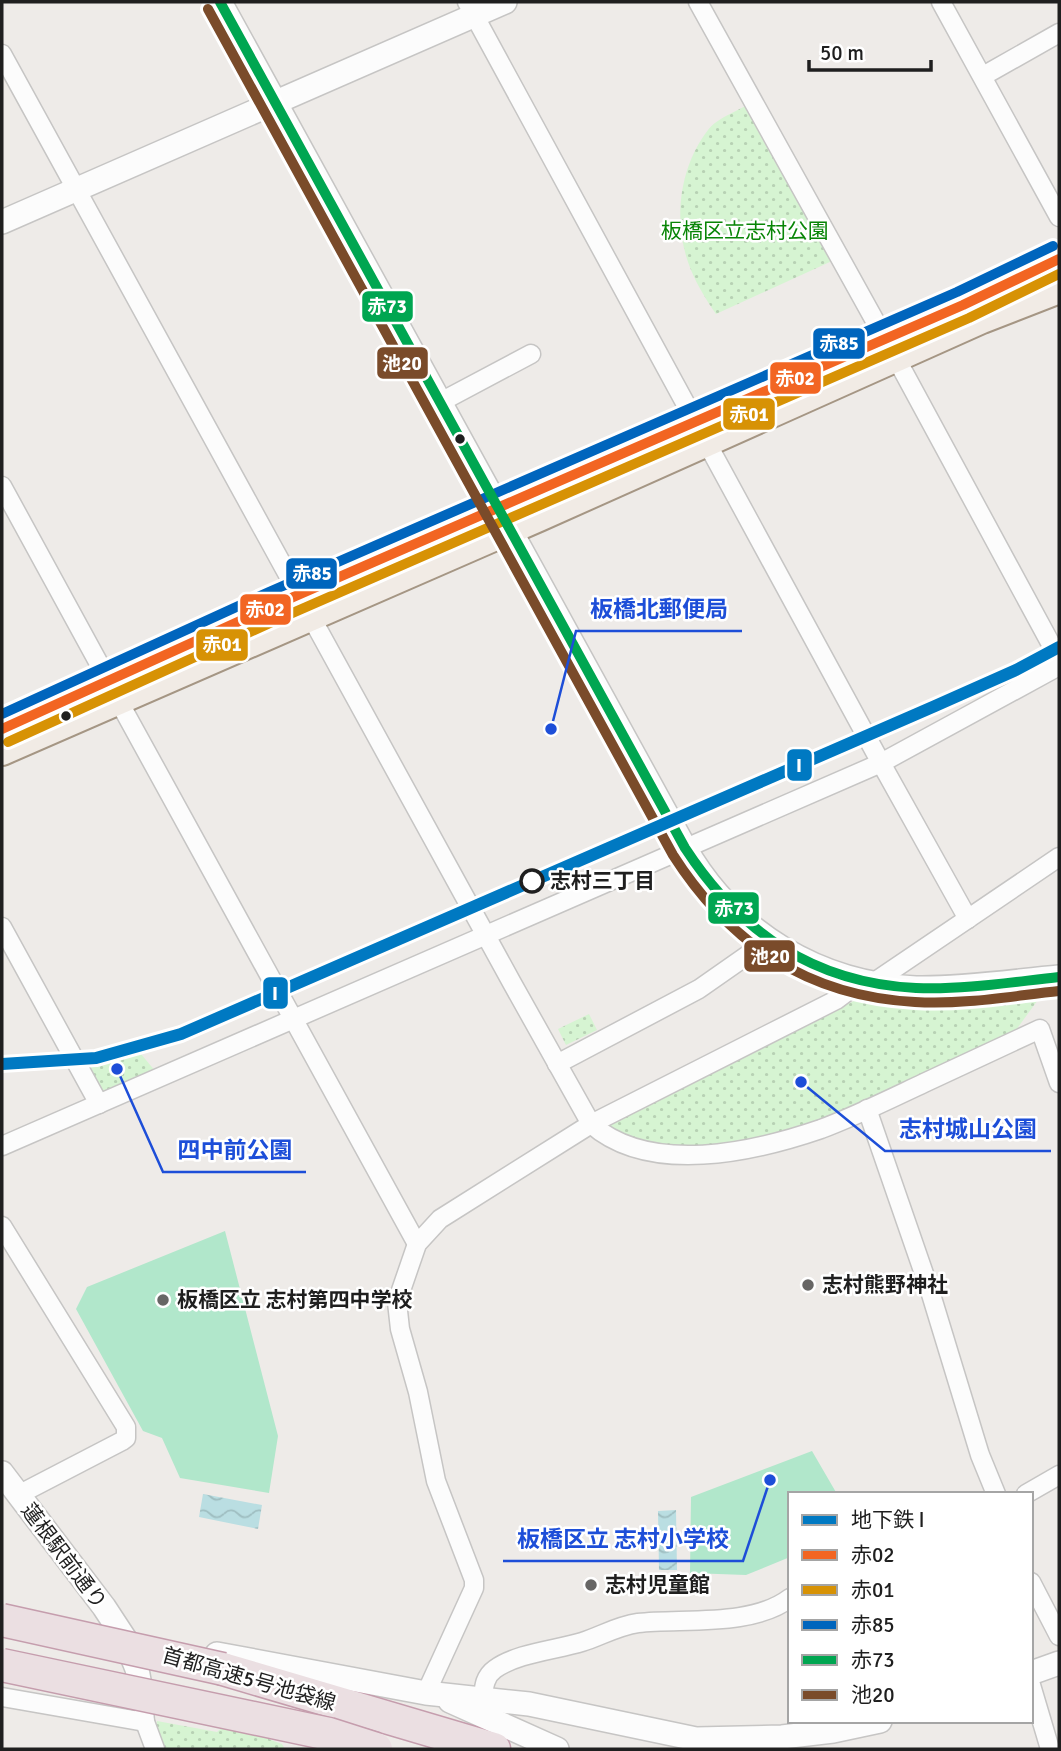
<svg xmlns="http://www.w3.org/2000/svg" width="1061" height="1751" font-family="Signika,'Noto Sans JP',sans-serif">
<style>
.park{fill:url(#park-dots)}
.pitch{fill:#b1e7cb}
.water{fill:url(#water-waves)}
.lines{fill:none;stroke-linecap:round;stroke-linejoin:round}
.minor-casing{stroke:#c6c5c4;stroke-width:21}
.tertiary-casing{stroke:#c6c5c4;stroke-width:26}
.primary-casing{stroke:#a59684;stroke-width:32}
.motorway-casing{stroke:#c59dad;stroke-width:35}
.minor{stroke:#fcfcfc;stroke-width:18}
.tertiary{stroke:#fcfcfc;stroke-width:23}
.primary{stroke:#f1ebe5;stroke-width:28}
.motorway{stroke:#ebdfe2;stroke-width:32}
.motorway-bridge-casing{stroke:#c59dad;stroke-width:35;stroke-linecap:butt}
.motorway-bridge{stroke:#ebdfe2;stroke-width:32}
.bus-1-casing{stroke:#fff;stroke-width:16}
.bus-2-casing{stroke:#fff;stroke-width:16}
.bus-3-casing{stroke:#fff;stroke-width:16}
.bus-4-casing{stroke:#fff;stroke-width:16}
.bus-5-casing{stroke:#fff;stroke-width:16}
.bus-1{stroke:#f26522;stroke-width:10}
.bus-2{stroke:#d79205;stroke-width:10}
.bus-3{stroke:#0065bd;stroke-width:10}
.bus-4{stroke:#00a651;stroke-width:10}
.bus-5{stroke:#7a4b2a;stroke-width:10}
.metro-1-casing{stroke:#fff;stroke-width:18}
.metro-1{stroke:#0079c2;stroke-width:12}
.bus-dot{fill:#1f1f1f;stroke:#fff;stroke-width:2.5}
.stop-dot{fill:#fff;stroke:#1f1f1f;stroke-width:3.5}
.poi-dot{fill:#676665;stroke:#fff;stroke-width:2.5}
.labels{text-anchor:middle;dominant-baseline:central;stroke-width:5;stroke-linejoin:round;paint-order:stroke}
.park-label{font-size:21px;fill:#088506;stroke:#fff}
.stop-label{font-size:21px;font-weight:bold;fill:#1f1f1f;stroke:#fff;text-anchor:start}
.poi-label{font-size:21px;font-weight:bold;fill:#1f1f1f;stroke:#fff;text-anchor:start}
.street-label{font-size:21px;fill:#1f1f1f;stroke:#fff}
.leader{fill:none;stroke:#1d4ed8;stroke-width:2.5}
.callout-dot{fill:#1d4ed8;stroke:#fff;stroke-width:2.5}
.callout-label{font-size:23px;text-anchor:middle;font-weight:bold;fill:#1d4ed8;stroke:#fff;stroke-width:5;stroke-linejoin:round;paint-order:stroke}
.line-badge{stroke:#fff;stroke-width:2.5}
.badge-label{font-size:19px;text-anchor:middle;font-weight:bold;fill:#fff}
</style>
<defs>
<pattern id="park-dots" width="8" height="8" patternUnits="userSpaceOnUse" patternTransform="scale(1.75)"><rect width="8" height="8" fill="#d6f4d2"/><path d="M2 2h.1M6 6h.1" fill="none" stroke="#b7d1b4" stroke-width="1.8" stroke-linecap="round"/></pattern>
<pattern id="water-waves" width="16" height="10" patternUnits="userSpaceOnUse" patternTransform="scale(1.75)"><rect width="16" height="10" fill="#badee2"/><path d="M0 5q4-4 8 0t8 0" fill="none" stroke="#9fbec1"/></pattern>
</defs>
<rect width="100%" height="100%" fill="#eeebe8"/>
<g class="park">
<path d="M749,104L832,261L716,314C705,298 694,280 688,262C673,219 680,166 708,130C716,119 737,111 749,104Z"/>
<polygon points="1043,993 1013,1034 822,1122 759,1140 704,1146 664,1148 606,1131 607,1123 860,998 933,1002"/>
<polygon points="589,1014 597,1030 566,1045 558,1029"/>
<polygon points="136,1048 161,1078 99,1104 75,1060"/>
<path d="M157,1721L217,1732L227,1723C247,1726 263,1738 282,1744L285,1749H164L156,1726Z"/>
</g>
<g class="pitch">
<polygon points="225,1231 278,1436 269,1493 180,1478 162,1438 143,1431 76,1309 87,1287"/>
<polygon points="812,1451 837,1494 790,1494 790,1557 746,1575 690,1573 691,1497"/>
</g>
<g class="water">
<polygon points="203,1494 262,1505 258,1529 199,1517"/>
<polygon points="676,1510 677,1570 659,1570 658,1511"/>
</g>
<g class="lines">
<g class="minor-casing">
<g id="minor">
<polyline points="467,2 881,763 968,919"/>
<polyline points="698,2 885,339"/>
<polyline points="941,2 1059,217"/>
<path d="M2,54L512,983L591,1124C650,1176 754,1152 821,1129C856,1116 890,1099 924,1083C963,1065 1001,1047 1040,1029L1059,1083"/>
<polyline points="983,76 1059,33"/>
<polyline points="896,358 1059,659"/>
<polyline points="450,397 531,354"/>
<polyline points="2,486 109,682"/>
<polyline points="118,700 417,1244"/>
<polyline points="2,927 99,1104"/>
<polyline points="873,983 1059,857"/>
<polyline points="557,1064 699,989 769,940"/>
<polyline points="867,1109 930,1291 980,1455 996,1494"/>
<polyline points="2,1146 881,763 1059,666"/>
<polyline points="2,1226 126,1427 126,1438 122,1441 18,1495"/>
<polyline points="1026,1494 1059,1475"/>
<polyline points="1031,1582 1059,1636"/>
<polyline points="1031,1685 1050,1749"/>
<polyline points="426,1693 474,1588 474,1580 436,1481 418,1392 400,1329 397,1302 417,1244 440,1219 591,1124 836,1000 848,991 855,980"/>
<polyline points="2,1697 145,1722"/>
<path d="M483,1697C484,1686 485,1676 495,1669C517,1653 556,1650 582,1642C601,1636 617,1626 638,1623C684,1618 752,1627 790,1598"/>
<polyline points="144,1710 145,1722 155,1749"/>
</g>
</g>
<g class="tertiary-casing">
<g id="tertiary">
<path d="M220,2L685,848C733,932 819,984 916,988C961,989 1014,981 1059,977"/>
<polyline points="2,222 505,2"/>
<polyline points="2,1473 104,1607 125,1639 137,1669 142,1697"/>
<polyline points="217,1654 426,1693 529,1704 696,1739 782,1737 833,1731 880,1721"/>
<polyline points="1031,1673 1059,1663"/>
<polyline points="450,1701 557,1749"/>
</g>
</g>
<g class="primary-casing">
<g id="primary">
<polyline points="2,729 275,605 963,305 1059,259"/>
<polyline points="2,751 539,517 982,319 1059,289"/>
</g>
</g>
<g class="motorway-casing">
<polyline id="motorway" points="223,1669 494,1749"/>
</g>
<use href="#minor" class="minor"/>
<use href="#tertiary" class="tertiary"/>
<use href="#primary" class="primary"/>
<use href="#motorway" class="motorway"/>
<g class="motorway-bridge-casing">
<g id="motorway-bridge">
<polyline points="2,1620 223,1669"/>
<polyline points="2,1665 329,1734 376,1749"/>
</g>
</g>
<use href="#motorway-bridge" class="motorway-bridge"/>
<g class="bus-1-casing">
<polyline id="bus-1" points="2,729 275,605 963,305 1059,259"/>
</g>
<g class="bus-2-casing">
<polyline id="bus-2" points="8,742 281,618 969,318 1059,274"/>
</g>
<g class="bus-3-casing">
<polyline id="bus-3" points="2,714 269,592 957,292 1053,246"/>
</g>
<g class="bus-4-casing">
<path id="bus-4" d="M220,2L685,848C740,932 813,983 916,988C963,990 1012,982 1059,977"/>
</g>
<g class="bus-5-casing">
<path id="bus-5" d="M208,9L673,855C730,944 807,996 915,1002C963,1005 1012,996 1059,991"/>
</g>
<use href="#bus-1" class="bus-1"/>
<use href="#bus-2" class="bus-2"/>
<use href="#bus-3" class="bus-3"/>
<use href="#bus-4" class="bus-4"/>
<use href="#bus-5" class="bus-5"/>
<g class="metro-1-casing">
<polyline id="metro-1" points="2,1064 96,1058 181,1034 935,706 1016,670 1059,647"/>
</g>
<use href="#metro-1" class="metro-1"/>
</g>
<g class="bus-dot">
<circle cx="460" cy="439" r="6"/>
<circle cx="66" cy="716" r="6"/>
</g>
<circle class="stop-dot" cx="532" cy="881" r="11"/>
<g class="poi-dot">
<circle cx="808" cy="1285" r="7"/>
<circle cx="163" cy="1300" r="7"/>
<circle cx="591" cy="1585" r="7"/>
</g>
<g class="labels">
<g class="park-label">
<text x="745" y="231">板橋区立志村公園</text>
</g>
<g class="stop-label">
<text x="550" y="881">志村三丁目</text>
</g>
<g class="poi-label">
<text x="822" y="1285">志村熊野神社</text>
<text x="177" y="1300">板橋区立 志村第四中学校</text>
<text x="605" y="1585">志村児童館</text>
</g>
<g class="street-label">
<text transform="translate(64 1556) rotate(53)">蓮根駅前通り</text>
<text transform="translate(249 1679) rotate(16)">首都高速5号池袋線</text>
</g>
</g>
<path class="leader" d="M551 729L576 631H742M801 1082L885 1151H1051M117 1069L163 1172H306M770 1480L743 1561H503"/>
<g class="callout-dot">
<circle cx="551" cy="729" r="7"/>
<circle cx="801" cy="1082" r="7"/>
<circle cx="117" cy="1069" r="7"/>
<circle cx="770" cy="1480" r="7"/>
</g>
<g class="callout-label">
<text x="659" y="617">板橋北郵便局</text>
<text x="968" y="1137">志村城山公園</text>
<text x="235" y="1158">四中前公園</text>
<text x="623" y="1547">板橋区立 志村小学校</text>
</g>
<g class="line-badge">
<rect x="361" y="290" width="53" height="33" rx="7" fill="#00a651"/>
<rect x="812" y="327" width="54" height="33" rx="7" fill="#0065bd"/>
<rect x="376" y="346" width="53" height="34" rx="7" fill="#7a4b2a"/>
<rect x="769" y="361" width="53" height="34" rx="7" fill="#f26522"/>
<rect x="722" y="397" width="54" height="34" rx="7" fill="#d79205"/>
<rect x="285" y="557" width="53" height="33" rx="7" fill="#0065bd"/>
<rect x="239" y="593" width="53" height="33" rx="7" fill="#f26522"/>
<rect x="195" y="628" width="54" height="34" rx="7" fill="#d79205"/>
<rect x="786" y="748" width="27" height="34" rx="7" fill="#0079c2"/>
<rect x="707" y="891" width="53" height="34" rx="7" fill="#00a651"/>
<rect x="743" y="939" width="53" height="34" rx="7" fill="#7a4b2a"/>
<rect x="262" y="976" width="27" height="34" rx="7" fill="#0079c2"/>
</g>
<g class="badge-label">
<text x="387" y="313">赤73</text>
<text x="839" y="350">赤85</text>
<text x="402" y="370">池20</text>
<text x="795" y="385">赤02</text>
<text x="749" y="421">赤01</text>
<text x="312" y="580">赤85</text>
<text x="265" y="616">赤02</text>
<text x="222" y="651">赤01</text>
<text x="799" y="772">I</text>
<text x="734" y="915">赤73</text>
<text x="770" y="963">池20</text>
<text x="275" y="1000">I</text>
</g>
<rect width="1061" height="1751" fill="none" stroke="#1f1f1f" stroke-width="7"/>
<rect x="788" y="1492" width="245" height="231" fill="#ffffff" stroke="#a5a5a5" stroke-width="2"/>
<rect x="802" y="1515" width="35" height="10" fill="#0079c2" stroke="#a5a5a5" stroke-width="2"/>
<text x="851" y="1527" font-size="21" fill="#1f1f1f">地下鉄 I</text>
<rect x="802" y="1550" width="35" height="10" fill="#f26522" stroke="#a5a5a5" stroke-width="2"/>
<text x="851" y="1562" font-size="21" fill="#1f1f1f">赤02</text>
<rect x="802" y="1585" width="35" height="10" fill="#d79205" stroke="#a5a5a5" stroke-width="2"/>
<text x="851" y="1597" font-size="21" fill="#1f1f1f">赤01</text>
<rect x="802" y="1620" width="35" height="10" fill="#0065bd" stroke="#a5a5a5" stroke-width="2"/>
<text x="851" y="1632" font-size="21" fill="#1f1f1f">赤85</text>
<rect x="802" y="1655" width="35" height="10" fill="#00a651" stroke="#a5a5a5" stroke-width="2"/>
<text x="851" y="1667" font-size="21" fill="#1f1f1f">赤73</text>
<rect x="802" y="1690" width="35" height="10" fill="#7a4b2a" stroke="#a5a5a5" stroke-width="2"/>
<text x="851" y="1702" font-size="21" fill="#1f1f1f">池20</text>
<path d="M809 60v10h122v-10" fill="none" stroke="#1f1f1f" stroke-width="3.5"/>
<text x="820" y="60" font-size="21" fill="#1f1f1f" stroke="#ffffff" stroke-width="5" paint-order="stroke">50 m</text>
</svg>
